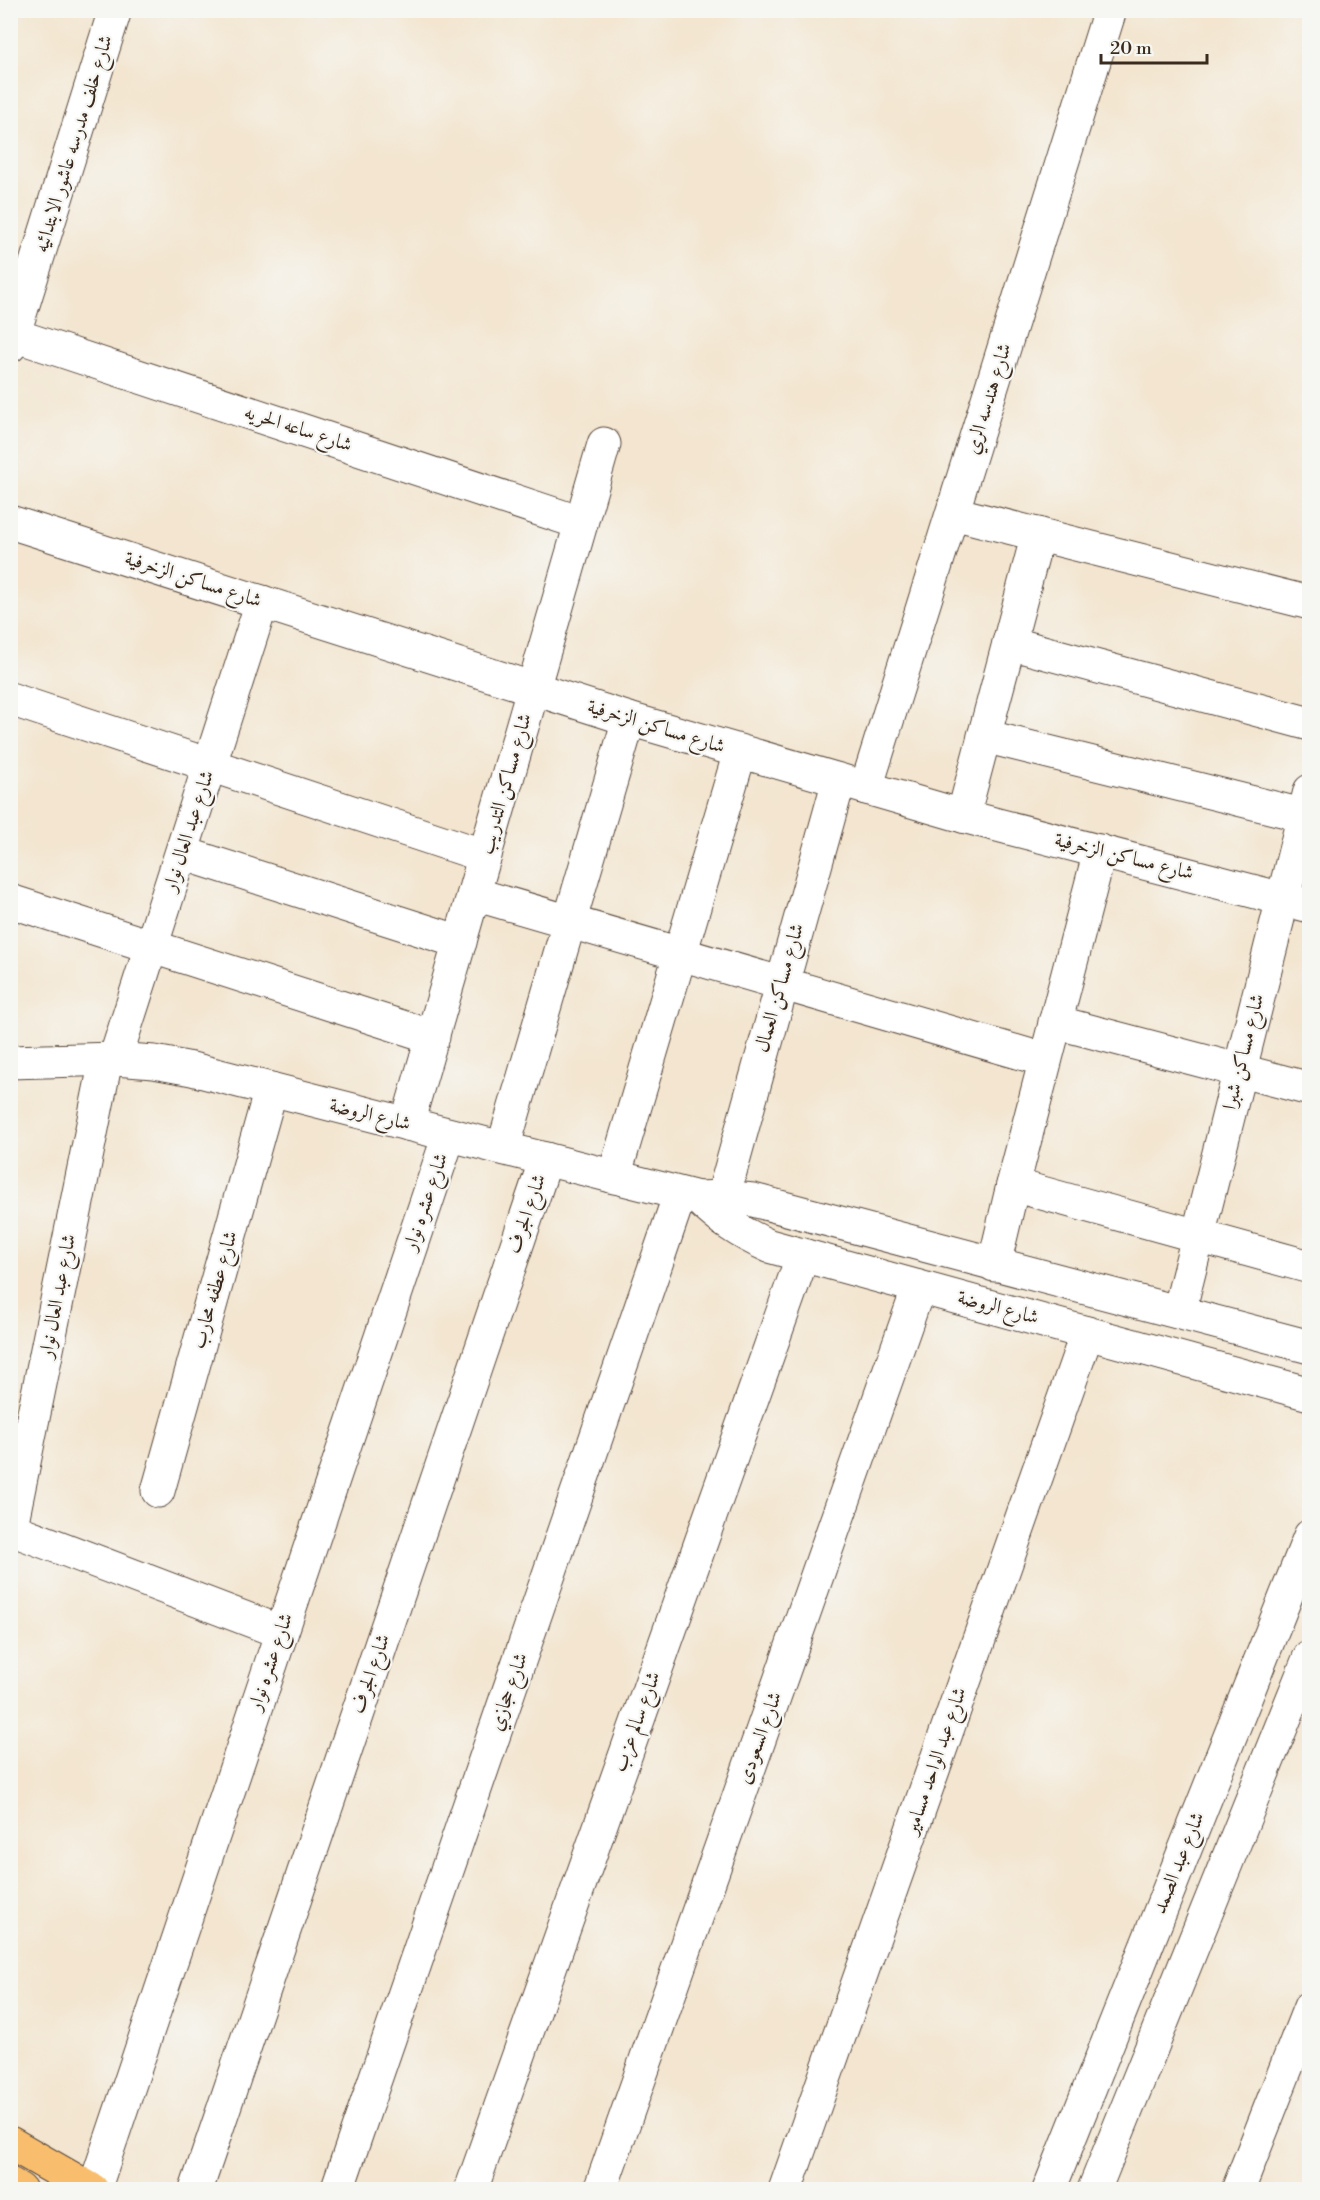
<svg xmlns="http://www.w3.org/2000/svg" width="1320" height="2200" font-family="'Libre Bodoni',Amiri,serif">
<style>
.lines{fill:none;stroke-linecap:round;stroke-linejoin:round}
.minor-casing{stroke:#574639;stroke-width:35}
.major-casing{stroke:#574639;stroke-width:35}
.minor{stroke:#fff;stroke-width:33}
.major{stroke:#f9be6d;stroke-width:33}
.labels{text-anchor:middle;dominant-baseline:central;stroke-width:4.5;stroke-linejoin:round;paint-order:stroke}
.street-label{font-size:20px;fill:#3b2a1e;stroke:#f6f6f2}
</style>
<rect width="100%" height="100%" fill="#f6f6f2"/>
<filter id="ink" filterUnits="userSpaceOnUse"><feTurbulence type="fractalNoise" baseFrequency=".0167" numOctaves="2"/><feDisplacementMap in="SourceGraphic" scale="12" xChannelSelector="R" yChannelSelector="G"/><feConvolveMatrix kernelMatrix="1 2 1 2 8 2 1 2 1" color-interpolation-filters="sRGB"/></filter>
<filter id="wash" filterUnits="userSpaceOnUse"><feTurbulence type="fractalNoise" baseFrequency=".008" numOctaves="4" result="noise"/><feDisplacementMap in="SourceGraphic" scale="24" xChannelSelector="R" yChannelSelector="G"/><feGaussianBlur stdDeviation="1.35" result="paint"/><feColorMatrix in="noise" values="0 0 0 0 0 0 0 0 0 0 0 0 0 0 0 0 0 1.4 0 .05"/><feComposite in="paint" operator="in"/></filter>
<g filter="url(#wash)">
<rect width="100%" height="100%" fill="#f3e5cf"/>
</g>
<g filter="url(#ink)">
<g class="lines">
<g class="minor-casing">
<g id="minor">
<polyline points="14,335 581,523"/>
<polyline points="10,346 115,10"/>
<polyline points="953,513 1310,603"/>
<polyline points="10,522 629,719 963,816 1310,906"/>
<polyline points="1009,643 1310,724"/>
<polyline points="10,699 485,856"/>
<polyline points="984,736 1310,817"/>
<polyline points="866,788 1110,10"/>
<polyline points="963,816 1038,534"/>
<polyline points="182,853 460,942"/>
<polyline points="474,894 1045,1060"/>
<polyline points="10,901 433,1037"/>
<polyline points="1055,1022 1310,1089"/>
<polyline points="115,1059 262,602"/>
<polyline points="10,1062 115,1059 154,1062 192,1069 698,1198 723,1197 753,1200 1310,1347"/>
<polyline points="407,1124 604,444"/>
<polyline points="503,1148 629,719"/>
<polyline points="614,1177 740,752"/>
<polyline points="1013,1185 1310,1267"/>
<polyline points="723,1197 839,780"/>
<path d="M698,1198C721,1220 740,1233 769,1246L1310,1394"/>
<polyline points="994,1265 1013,1185 1100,851"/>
<polyline points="1179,1312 1310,791"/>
<polyline points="158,1491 271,1089"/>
<polyline points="11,1529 281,1632"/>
<polyline points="10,1531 106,1060"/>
<polyline points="94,2190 449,1135"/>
<polyline points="196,2190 546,1159"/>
<polyline points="337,2190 680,1194"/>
<polyline points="471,2190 803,1255"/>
<polyline points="600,2190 919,1287"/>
<polyline points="785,2190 1087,1333"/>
<polyline points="1049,2190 1310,1536"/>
<polyline points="1094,2190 1310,1656"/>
<polyline points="1238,2190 1310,2007"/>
</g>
</g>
<g class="major-casing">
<g id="major">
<polyline points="10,2143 92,2190"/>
<polyline points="10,2184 20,2190"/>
</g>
</g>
<use href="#minor" class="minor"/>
<use href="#major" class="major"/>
</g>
</g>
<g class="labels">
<g class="street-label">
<text transform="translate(74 144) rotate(-73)">شارع خلف مدرسه عاشور الابتدائيه</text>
<text transform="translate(989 399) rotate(-73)">شارع هندسه الري</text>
<text transform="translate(298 429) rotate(18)">شارع ساعه الحريه</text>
<text transform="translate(193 580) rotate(18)">شارع مساكن الزخرفية</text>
<text transform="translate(656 727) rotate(17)">شارع مساكن الزخرفية</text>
<text transform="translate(506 784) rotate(-74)">شارع مساكن التدريب</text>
<text transform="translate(189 831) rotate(-72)">شارع عبد العال نوار</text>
<text transform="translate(1124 857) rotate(14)">شارع مساكن الزخرفية</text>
<text transform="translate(780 988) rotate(-74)">شارع مساكن العمال</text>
<text transform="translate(1244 1052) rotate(-76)">شارع مساكن شبرا</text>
<text transform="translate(370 1115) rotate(14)">شارع الروضة</text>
<text transform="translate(426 1202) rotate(-71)">شارع عشره نوار</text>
<text transform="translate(527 1214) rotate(-71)">شارع الجرف</text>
<text transform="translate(215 1290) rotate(-74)">شارع عطفه محارب</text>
<text transform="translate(58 1296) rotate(-79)">شارع عبد العال نوار</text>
<text transform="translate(998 1308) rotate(15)">شارع الروضة</text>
<text transform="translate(271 1662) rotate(-71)">شارع عشره نوار</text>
<text transform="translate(371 1674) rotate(-71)">شارع الجرف</text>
<text transform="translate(509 1692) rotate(-71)">شارع حجازي</text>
<text transform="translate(637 1722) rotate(-70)">شارع سالم عزب</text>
<text transform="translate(760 1738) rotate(-70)">شارع السعودى</text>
<text transform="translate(936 1761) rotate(-71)">شارع عبد الواحد مسامير</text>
<text transform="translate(1179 1863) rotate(-68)">شارع عبد الصمد</text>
</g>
</g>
<rect width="1320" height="2200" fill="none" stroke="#f6f6f2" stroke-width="36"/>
<path d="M1101 54v9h106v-9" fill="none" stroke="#3b2a1e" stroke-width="3"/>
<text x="1110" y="54" font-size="18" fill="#3b2a1e" stroke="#f6f6f2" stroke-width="4.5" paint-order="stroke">20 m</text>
</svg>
